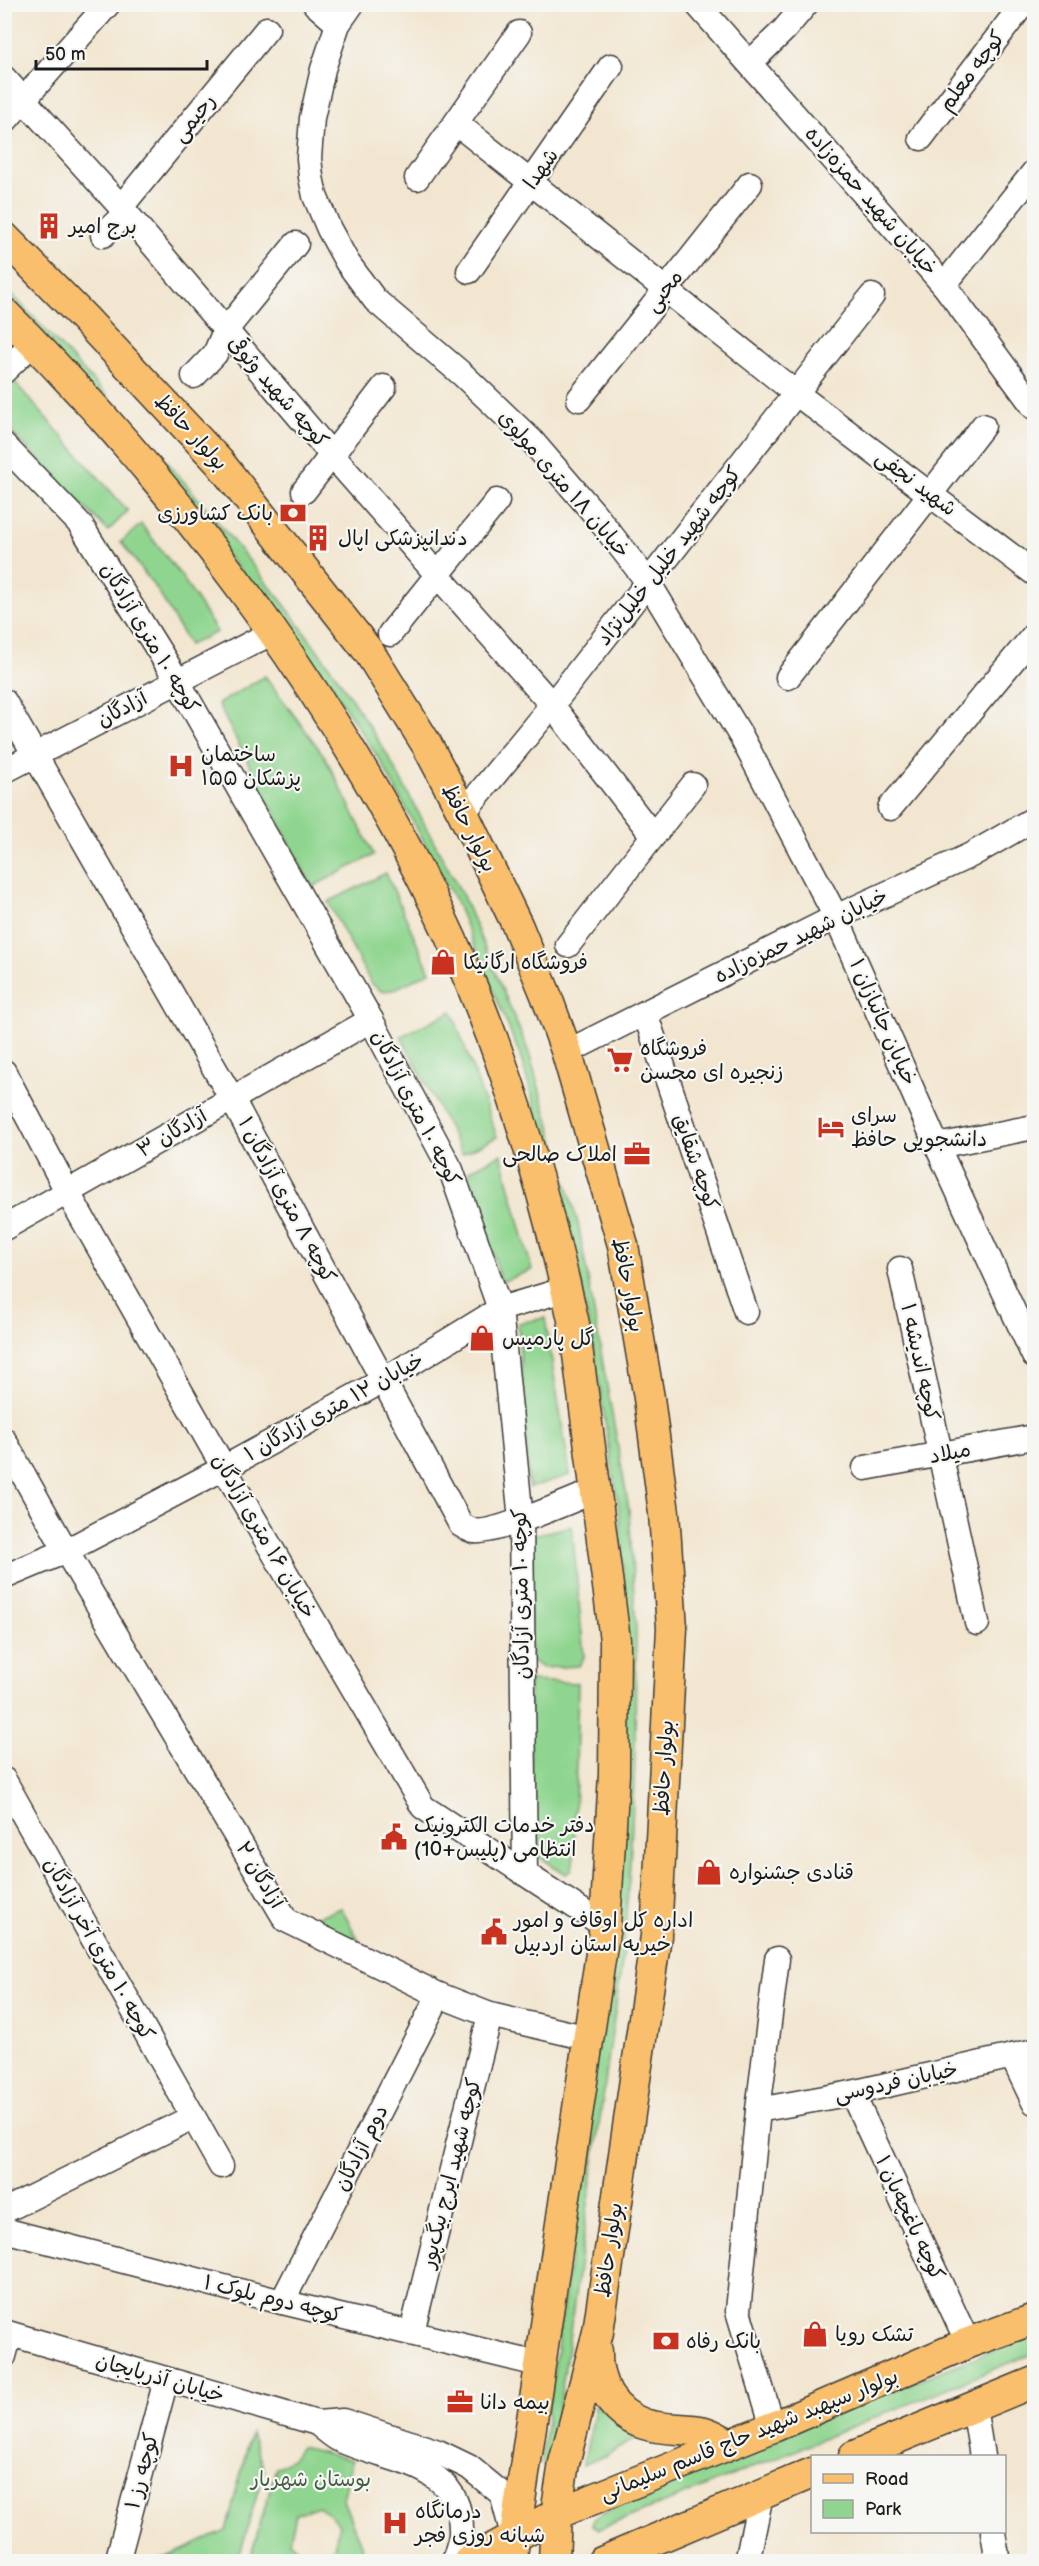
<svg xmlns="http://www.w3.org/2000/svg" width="1039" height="2566" font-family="'Balsamiq Sans','Playpen Sans Arabic',sans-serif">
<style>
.green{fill:#8fd58f;stroke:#567856;stroke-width:1.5;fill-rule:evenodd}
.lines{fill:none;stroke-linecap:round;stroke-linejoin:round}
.minor-casing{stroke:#3c3a37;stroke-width:27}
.major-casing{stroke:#3c3a37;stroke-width:33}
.minor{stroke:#fff;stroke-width:24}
.major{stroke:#f9bf6d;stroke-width:30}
.labels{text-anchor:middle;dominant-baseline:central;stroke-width:4.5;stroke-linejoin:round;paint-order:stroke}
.street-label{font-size:21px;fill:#1c1c1c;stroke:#f6f6f2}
.poi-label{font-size:21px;fill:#1c1c1c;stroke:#f6f6f2;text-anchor:start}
.park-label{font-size:21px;fill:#445d44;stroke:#f6f6f2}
</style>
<rect width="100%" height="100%" fill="#f6f6f2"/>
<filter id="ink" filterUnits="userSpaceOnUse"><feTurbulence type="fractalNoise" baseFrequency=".0167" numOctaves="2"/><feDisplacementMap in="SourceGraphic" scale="12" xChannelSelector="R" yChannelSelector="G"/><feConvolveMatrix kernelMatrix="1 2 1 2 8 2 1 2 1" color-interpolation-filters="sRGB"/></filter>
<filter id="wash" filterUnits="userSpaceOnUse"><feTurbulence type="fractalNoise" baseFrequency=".008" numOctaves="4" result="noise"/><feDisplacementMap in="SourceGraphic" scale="24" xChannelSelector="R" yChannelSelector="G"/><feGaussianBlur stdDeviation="1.35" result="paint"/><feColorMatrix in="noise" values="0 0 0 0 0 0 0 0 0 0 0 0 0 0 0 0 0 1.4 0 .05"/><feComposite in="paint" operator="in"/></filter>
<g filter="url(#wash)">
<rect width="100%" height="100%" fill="#f2e6d0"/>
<g class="green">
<polygon points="4,286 154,446 216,520 284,604 338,678 388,756 463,896 528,1050 578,1223 629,1509 636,1627 635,1761 630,1865 623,1955 553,2452 547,2466 542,2464 542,2453 584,2162 627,1629 619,1511 595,1357 570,1227 520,1055 456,902 381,762 330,684 277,613 5,303"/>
<polygon points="11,378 128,511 108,531 5,425 5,385"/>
<polygon points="141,524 182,577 217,632 189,645 158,591 121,542"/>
<polygon points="265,676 325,757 374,855 312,887 218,704"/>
<polygon points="386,873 430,972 393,990 381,991 371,983 328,902"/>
<polygon points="452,1011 497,1137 462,1154 401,1036"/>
<polygon points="501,1154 532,1270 501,1282 469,1171"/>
<polygon points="545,1318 570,1475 529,1488 518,1323"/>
<polygon points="572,1526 584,1657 579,1666 542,1668 531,1660 529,1536"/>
<polygon points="529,1681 578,1683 574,1857 572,1869 566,1874 532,1852"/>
<polygon points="341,1908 359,1941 310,1919"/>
<polygon points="1034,2334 1034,2353 610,2525 598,2529 592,2525 594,2519 610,2509 821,2419"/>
<polygon points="596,2404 640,2436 607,2455 583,2465"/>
<polygon points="251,2433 264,2469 241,2551 219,2561 158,2561 226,2531"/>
<path d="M301,2447L352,2460L343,2500L364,2552L343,2561H245L250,2559L276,2468L293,2458ZM319,2506L339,2524L334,2549L309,2558L290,2541L296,2514Z"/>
</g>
</g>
<g filter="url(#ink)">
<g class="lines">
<g class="minor-casing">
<g id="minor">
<polyline points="315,4 338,24"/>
<polyline points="352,4 338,24 323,69 312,118 309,158 311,177 315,196 329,229 347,262 375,300 463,375 532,441 594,513 648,582 741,736 836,917 937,1146 1034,1356"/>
<polyline points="697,4 944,285 1034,407"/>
<polyline points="750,63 784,30 806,4"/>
<polyline points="4,78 121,207 332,455 552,705 653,836"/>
<polyline points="4,122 108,4"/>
<polyline points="456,123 797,394 1034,573"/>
<polyline points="921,138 1023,4"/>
<polyline points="417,178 519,33"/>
<polyline points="121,207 267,29"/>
<polyline points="103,235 126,213"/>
<polyline points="469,271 611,66"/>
<polyline points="944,285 1034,172"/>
<polyline points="4,371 34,342"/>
<polyline points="194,376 215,354 225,331 296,244"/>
<polyline points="579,399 750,184"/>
<polyline points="4,445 80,524 177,680 371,1020 451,1170 500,1309 521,1520 525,1873"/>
<polyline points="304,491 384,387"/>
<polyline points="390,634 497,501"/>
<polyline points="788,677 983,426"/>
<path d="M4,701L232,1099L461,1525C465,1527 470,1530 474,1531C493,1535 575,1499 597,1490"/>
<polyline points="4,771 273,632"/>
<polyline points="890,808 1034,635"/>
<polyline points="463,813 552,705 872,296"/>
<polyline points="568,945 693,785"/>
<polyline points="645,1013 746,1312"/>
<polyline points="566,1050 577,1047 836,917 971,855 1034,819"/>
<polyline points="4,1072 68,1193 224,1468 423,1807 605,1926"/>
<polyline points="937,1146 1034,1127"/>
<polyline points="4,1228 371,1020"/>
<polyline points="900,1269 977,1623"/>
<polyline points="4,1440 66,1551 286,1920 439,1995 490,2015 588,2038"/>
<polyline points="865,1468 1034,1437"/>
<polyline points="4,1577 66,1551 224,1468 384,1380 500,1309 567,1289"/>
<polyline points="4,1780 221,2166"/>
<polyline points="1012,2056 1034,2102"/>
<polyline points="852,2093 968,2343"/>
<polyline points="758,2110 852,2093 1034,2051"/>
<polyline points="4,2211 193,2117"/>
<polyline points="4,2230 282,2302 542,2365"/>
<polyline points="282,2302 439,1995"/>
<polyline points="4,2332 317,2423 343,2421 438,2452 469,2467 502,2494 513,2535"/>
<polyline points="412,2332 490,2015"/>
<polyline points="4,2356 10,2334"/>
<polyline points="974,2407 982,2456"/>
<path d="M317,2423C323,2428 331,2435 338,2439C387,2463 464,2460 461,2535C460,2543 456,2553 454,2562"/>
<polyline points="773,2427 738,2311 758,2110 777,1959"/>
<polyline points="993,2532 998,2562"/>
<polyline points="117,2562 166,2380"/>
<polyline points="747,2562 761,2495"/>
</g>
</g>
<g class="major-casing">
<g id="major">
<polyline points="4,237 84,318 220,463 369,652 427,745 463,813 518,927 546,995 566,1050 623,1245 649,1398 664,1513 672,1628 656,1936 598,2332 564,2463 556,2514 554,2562"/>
<path d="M4,313C188,496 358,726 462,963C513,1079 547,1201 574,1324L615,1640L614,1774L605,1926L511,2562"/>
<path d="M597,2351C596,2384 612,2413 644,2424C662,2430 682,2428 700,2431C710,2432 721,2440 730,2444"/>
<polyline points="854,2456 1034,2382"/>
<polyline points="468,2562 556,2514 773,2427 968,2343 1034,2319"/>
<polyline points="602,2562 812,2473"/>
</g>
</g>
<use href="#minor" class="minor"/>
<use href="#major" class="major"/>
</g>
</g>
<defs>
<g id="building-bare" transform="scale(2.07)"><path d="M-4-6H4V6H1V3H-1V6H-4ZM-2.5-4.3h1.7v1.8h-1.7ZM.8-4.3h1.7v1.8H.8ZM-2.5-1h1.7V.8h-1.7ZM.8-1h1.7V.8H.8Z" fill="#c8321e" stroke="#f6f6f2" stroke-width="2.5" paint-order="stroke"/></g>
<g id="bank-bare" transform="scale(2.07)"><path d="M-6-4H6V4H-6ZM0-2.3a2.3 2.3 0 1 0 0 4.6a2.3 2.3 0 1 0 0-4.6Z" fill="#c8321e" stroke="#f6f6f2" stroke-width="2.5" paint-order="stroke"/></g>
<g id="hospital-bare" transform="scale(2.07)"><path d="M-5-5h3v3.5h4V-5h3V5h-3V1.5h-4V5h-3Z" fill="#c8321e" stroke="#f6f6f2" stroke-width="2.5" paint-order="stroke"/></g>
<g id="shop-bare" transform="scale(2.07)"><path d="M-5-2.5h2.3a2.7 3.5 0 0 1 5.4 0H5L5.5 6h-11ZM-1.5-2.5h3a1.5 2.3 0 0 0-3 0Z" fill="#c8321e" stroke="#f6f6f2" stroke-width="2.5" paint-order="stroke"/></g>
<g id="supermarket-bare" transform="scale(2.07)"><path d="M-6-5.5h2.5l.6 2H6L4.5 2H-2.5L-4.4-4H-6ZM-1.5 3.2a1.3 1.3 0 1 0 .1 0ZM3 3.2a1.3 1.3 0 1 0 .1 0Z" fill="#c8321e" stroke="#f6f6f2" stroke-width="2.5" paint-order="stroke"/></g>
<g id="hotel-bare" transform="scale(2.07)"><path d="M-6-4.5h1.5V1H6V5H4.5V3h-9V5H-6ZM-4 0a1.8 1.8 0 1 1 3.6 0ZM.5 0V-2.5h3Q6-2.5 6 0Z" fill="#c8321e" stroke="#f6f6f2" stroke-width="2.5" paint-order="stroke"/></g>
<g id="office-bare" transform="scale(2.07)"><path d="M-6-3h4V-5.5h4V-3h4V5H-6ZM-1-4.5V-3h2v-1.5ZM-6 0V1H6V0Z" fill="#c8321e" stroke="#f6f6f2" stroke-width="2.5" paint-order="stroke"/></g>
<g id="civic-bare" transform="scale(2.07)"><path d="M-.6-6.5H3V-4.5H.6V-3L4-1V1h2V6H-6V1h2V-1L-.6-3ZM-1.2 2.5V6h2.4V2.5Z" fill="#c8321e" stroke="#f6f6f2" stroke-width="2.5" paint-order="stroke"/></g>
</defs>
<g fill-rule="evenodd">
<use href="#building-bare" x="49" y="226"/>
<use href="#bank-bare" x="293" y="513"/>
<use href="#building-bare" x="318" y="538"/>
<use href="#hospital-bare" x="181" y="766"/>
<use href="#shop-bare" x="443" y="962"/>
<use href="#supermarket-bare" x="620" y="1060"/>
<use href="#hotel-bare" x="831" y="1127"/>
<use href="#office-bare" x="637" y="1154"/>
<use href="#shop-bare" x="482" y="1338"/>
<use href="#civic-bare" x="394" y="1837"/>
<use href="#shop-bare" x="709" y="1872"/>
<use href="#civic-bare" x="494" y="1932"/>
<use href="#shop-bare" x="815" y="2334"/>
<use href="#bank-bare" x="666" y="2341"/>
<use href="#office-bare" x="460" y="2402"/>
<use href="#hospital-bare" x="395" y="2523"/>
</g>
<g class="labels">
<g class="street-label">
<text transform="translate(972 71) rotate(-53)">کوچه معلم</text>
<text transform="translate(194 118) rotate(-51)">رحیمی</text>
<text transform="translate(541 169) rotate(-55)">شهدا</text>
<text transform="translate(871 201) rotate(49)">خیابان شهید حمزه‌زاده</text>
<text transform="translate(664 291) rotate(-52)">محبی</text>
<text transform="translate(278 392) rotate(49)">کوچه شهید وثوقی</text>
<text transform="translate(191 432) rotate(47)">بولوار حافظ</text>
<text transform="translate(916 483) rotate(37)">شهید نجفی</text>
<text transform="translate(564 484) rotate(49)">خیابان ۱۸ متری مولوی</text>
<text transform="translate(669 556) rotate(-52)">کوچه شهید خلیل خلیل‌نژاد</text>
<text transform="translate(150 638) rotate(59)">کوچه ۱۰ متری آزادگان</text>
<text transform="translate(122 709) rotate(-28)">آزادگان</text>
<text transform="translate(469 828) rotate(63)">بولوار حافظ</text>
<text transform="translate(801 936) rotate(-26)">خیابان شهید حمزه‌زاده</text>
<text transform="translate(883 1022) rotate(66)">خیابان جانبازان ۱</text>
<text transform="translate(416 1108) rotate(63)">کوچه ۱۰ متری آزادگان</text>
<text transform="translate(172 1133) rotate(-30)">آزادگان ۳</text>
<text transform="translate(696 1162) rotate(71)">کوچه شقایق</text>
<text transform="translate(287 1200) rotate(62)">کوچه ۸ متری آزادگان ۱</text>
<text transform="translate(628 1285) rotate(79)">بولوار حافظ</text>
<text transform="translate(920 1362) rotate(78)">کوچه اندیشه ۱</text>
<text transform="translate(334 1407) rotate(-29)">خیابان ۱۲ متری آزادگان ۱</text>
<text transform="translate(950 1453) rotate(-11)">میلاد</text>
<text transform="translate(264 1536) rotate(60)">خیابان ۱۶ متری آزادگان</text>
<text transform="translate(521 1594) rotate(-91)">کوچه ۱۰ متری آزادگان</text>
<text transform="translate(664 1768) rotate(-87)">بولوار حافظ</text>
<text transform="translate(260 1875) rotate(59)">آزادگان ۲</text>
<text transform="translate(99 1949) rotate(61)">کوچه ۱۰ متری آخر آزادگان</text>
<text transform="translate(896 2082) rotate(-12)">خیابان فردوسی</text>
<text transform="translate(361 2148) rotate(-63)">دوم آزادگان</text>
<text transform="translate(451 2173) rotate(-76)">کوچه شهید ایرج بیگ‌پور</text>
<text transform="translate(910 2218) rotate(65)">کوچه باغچه‌بان ١</text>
<text transform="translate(609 2250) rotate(-82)">بولوار حافظ</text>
<text transform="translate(273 2299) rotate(14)">کوچه دوم بلوک ۱</text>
<text transform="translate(160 2378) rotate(16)">خیابان آذربایجان</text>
<text transform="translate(749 2435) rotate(-22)">بولوار سپهبد شهید حاج قاسم سلیمانی</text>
<text transform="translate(142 2471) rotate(-75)">کوچه رز ۱</text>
</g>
<g class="poi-label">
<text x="69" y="226">برج امیر</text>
<text x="273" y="513" text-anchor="end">بانک کشاورزی</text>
<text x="338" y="538">دندانپزشکی اپال</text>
<text x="201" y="754">ساختمان<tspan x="201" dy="24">پزشکان ۱۵۵</tspan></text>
<text x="463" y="962">فروشگاه ارگانیکا</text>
<text x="640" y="1048">فروشگاه<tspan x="640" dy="24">زنجیره ای محسن</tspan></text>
<text x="851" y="1115">سرای<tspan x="851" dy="24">دانشجویی حافظ</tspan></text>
<text x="617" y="1154" text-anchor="end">املاک صالحی</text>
<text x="502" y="1338">گل پارمیس</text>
<text x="414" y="1825">دفتر خدمات الکترونیک<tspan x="414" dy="24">انتظامی (پلیس+10)</tspan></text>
<text x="729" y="1872">قنادی جشنواره</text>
<text x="514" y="1920">اداره کل اوقاف و امور<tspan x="514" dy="24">خیریه استان اردبیل</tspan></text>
<text x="835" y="2334">تشک رویا</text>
<text x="686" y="2341">بانک رفاه</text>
<text x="480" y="2402">بیمه دانا</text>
<text x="415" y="2511">درمانگاه<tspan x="415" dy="24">شبانه روزی فجر</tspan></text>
</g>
<g class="park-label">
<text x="311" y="2479">بوستان شهریار</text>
</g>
</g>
<rect width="1039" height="2566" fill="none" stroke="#f6f6f2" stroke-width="24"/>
<rect x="811" y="2455" width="195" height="78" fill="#f6f6f2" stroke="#9f9f9c" stroke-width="1.5"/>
<rect x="823" y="2474" width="30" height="9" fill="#f9bf6d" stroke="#9f9f9c" stroke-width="1.5"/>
<text x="865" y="2485" font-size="18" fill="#1c1c1c">Road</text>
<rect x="823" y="2500" width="30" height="18" fill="#8fd58f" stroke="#9f9f9c" stroke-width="1.5"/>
<text x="865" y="2515" font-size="18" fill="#1c1c1c">Park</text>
<path d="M36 60v9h171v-9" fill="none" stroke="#1c1c1c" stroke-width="3"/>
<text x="45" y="60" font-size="18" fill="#1c1c1c" stroke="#f6f6f2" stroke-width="4.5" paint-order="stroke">50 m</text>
</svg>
